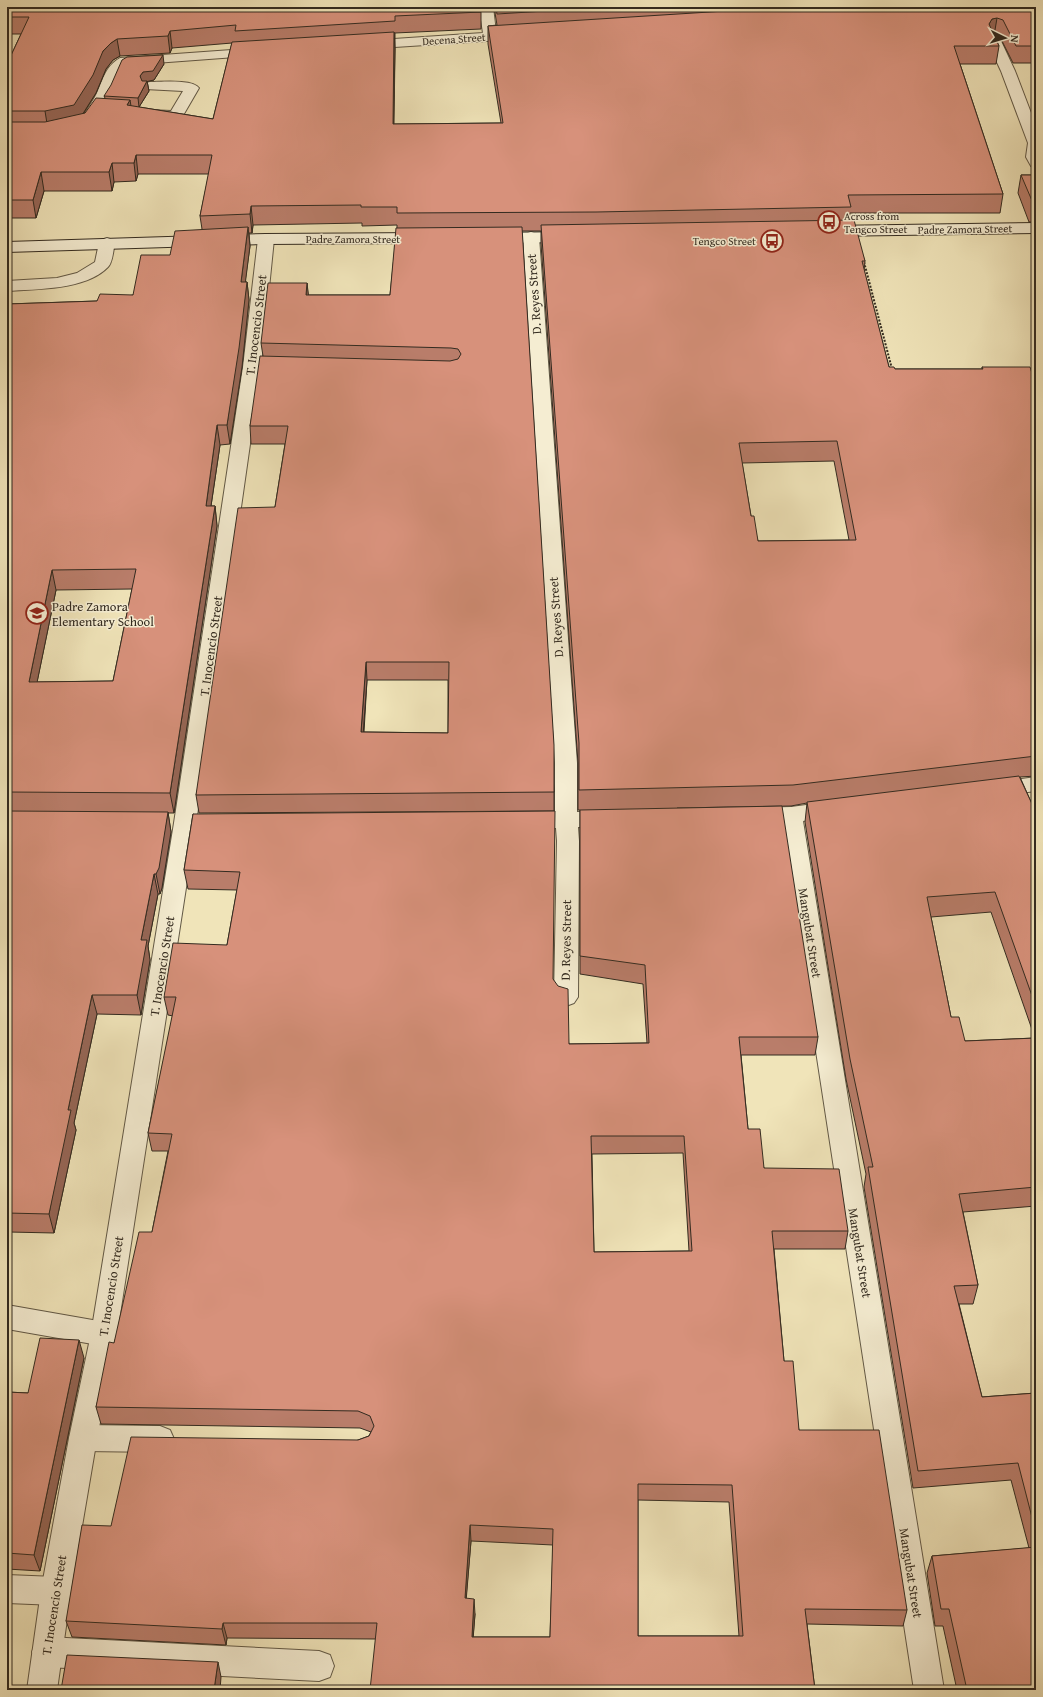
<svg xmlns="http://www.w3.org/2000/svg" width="1043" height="1697" font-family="'Gentium Book Plus',serif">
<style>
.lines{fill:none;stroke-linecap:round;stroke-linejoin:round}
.lane-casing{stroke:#625946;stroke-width:2}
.street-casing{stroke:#625946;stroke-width:2}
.secondary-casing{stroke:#332b20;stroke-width:2}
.path{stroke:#332b20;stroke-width:2;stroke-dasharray:2 1.5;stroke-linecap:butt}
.lane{fill:#f5edd2;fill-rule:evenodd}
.street{fill:#f5edd2;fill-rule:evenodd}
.secondary{fill:#f5edd2;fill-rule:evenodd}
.wall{fill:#b97d6a;stroke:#332b20;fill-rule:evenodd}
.shaded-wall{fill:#966656;stroke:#332b20}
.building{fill:#d7917b;stroke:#332b20;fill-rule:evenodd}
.labels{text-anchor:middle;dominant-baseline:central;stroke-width:3;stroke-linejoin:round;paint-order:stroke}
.far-street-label{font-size:11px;fill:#332b20;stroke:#f5edd2}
.far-poi-label{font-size:11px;fill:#332b20;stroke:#f5edd2;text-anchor:start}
.street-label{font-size:13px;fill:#332b20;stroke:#f5edd2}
.poi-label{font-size:13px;fill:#332b20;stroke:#f5edd2;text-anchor:start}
</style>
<rect width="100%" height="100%" fill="#f0e4b9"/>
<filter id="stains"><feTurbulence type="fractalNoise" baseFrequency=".005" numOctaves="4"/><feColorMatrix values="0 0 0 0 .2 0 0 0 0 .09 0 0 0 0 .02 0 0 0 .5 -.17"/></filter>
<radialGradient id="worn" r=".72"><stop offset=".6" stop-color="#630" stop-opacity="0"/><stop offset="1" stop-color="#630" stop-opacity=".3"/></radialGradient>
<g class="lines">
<g class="lane-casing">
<g id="lane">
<polygon points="994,37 999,38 1001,41 1015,71 1036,126 1036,168 1031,166 1026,157 1028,143 1001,71 987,41 989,38"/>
<path d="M150,82C161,82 193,79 199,88L181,119C170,122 155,120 144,117L142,114L144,111L149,110L171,111L183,91L145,89L143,86L145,83Z"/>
<path d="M107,238L113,240L115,243C113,250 113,262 108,267C86,290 37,289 7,291V281L57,278L77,273L95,262L99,243L101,240Z"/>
<polygon points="7,1305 104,1322 114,1326 117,1334 114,1342 104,1346 7,1329"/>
<polygon points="83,1425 160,1426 170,1430 174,1439 170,1448 160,1452 83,1451 73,1447 69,1438 73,1429"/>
<polygon points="7,1575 56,1577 66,1581 71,1591 66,1601 56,1605 7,1603"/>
<polygon points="47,1637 319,1651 330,1655 334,1666 330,1677 319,1681 47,1667 36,1662 32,1652 36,1642"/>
</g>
</g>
<g class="street-casing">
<g id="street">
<polygon points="479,7 493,7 496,32 518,31 523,32 525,35 523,38 518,39 364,49 359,48 357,45 359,42 364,41 483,33"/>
<path d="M258,48L263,49L265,52L263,55L128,65L120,72L109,98L90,126L85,127L80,126L78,123C84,114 90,106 95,97C103,82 104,67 120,58Z"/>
<polygon points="531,232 537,234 539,237 577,763 577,812 609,811 617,814 620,819 617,824 609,827 578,827 579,841 578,997 574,1003 566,1006 558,1003 554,997 557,841 556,828 525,829 517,826 514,821 517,816 525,813 555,813 555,763 523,237 525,234"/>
<polygon points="266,234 272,236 274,239 261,367 196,823 117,1334 97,1438 71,1591 57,1690 27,1690 41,1591 69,1438 91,1334 174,823 243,367 258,239 260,236"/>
<polygon points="1036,777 1036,791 994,796 986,794 983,789 986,784"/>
<polygon points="836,801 844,804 847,809 844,814 803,821 944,1690 914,1690 781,823 753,824 745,821 742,816 745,811 753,808 791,807"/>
</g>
</g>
<g class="secondary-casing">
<g id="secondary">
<polygon points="1036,223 1036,233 828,236 822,234 820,231 822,228 828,226"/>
<polygon points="572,232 578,234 580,237 578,240 572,242 492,243 486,241 484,238 486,235 492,233"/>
<polygon points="424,233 430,235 432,238 430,241 424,243 266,244 7,252 7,242 266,234"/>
</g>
</g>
<polyline class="path" points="864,262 892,369"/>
<use href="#lane" class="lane"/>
<use href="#street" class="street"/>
<use href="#secondary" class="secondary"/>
</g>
<g class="wall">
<path d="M7,7L481,12V29L395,33V49L394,124L501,123L488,44V26L497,25L494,7H1036V74L1032,63H1013L1000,37L994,36L999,46L996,64H960L1003,194L1000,213H850L849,220L865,261L864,271L889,367L895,369H982V367L1036,386V776L1020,777L1032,804L1036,805V1206L963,1212L978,1285L973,1304H959L982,1397L1036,1393V1690H957L943,1626H935L927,1573L932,1556L1029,1548L1011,1480L913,1488L864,1187L866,1174L846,1079L805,822L807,803L791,806L677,808L818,1037L815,1055H741L748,1129L764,1168L848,1231L845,1249H774L784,1361L799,1430L907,1610L903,1626L807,1624L815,1690L375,1639L227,1638L226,1645L72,1637L66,1621L111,1526L358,1440L369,1436L371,1432L360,1428L101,1424L96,1407L114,1343L152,1232L168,1151H152L148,1133L173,1016L168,1015L164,997L227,945L237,890L188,889L184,870L193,814L553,979L569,1044L647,1043L643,984L580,974V810H578V763L541,244V231H522L554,792V811L199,813L196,795L275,507L285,444H251L250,426L263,356L261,343L307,283L308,295H390L397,228V225L362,226V223L253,225L252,233H249L250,246L245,282H247L249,300L242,367L230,444L220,445L211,506H215L217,526L174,813H168L171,832L162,888L160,894H158L148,946L150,960L141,1015L97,1014L74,1123L76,1130L54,1233L9,1232L7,1239V304L97,301L133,295L170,255L202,229L200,216L209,174H138L136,181L114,182L112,191H44L36,218H7V64L21,34H7ZM232,43L213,119L139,107L149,91L147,81L154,80L164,64L104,96L105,98L85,113L83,114L96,93L106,69L113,60L120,56L170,53L172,48ZM834,461L849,540L758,541L751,516L742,463ZM132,589L113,681L37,682L56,590ZM367,680H448V733L364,732ZM991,912L1035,1038L965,1041L951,1017L931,917ZM683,1153L689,1251L594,1252L592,1154ZM638,1500L729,1502L739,1636H638ZM471,1541L553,1545L550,1637H473L475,1614L466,1598Z"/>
<polygon points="1021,175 1036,175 1036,222 1029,222 1018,193"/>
<polygon points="1036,224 1036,240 1034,235"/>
<polygon points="84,1358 40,1571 7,1569 7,1392 28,1393"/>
</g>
<g class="shaded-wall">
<polygon points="997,18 994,36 989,37 989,24 992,19"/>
<polygon points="170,31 172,48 170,53 168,36"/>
<polygon points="394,32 395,49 393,142 393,124"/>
<polygon points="117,39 120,56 113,60 106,69 96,93 77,123 48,130 45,111 111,43"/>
<polygon points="163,55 164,64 154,80 145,82 142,85 140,76 143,72"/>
<polygon points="147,81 149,91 139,107 138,98"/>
<polygon points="130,100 133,118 127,105"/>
<polygon points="136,155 138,174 136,181 134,163"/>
<polygon points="112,163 114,182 112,191 109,172"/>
<polygon points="41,172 44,191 36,218 33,200"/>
<polygon points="251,206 253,225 252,233 250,214"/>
<polygon points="248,227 250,246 243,301 241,282"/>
<polygon points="247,282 249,300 242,367 230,444 227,425"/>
<polygon points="307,283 309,300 306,295"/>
<polygon points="217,425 220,445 208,526 206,506"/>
<polygon points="215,506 217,526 174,813 170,793"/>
<polygon points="52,570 56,590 33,702 29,682"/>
<polygon points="366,662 367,680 362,750 361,732"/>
<polygon points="168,812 171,832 162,888 160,894 156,874"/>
<polygon points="154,874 158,894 148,946 150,960 141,1015 137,995 141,940"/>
<polygon points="92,995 97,1014 74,1123 76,1130 54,1233 49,1214 68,1110"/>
<polygon points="7,1226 9,1232 7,1239"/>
<polygon points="79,1340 84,1358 40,1571 34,1555"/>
<polygon points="470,1525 471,1541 465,1614 465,1598"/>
<polygon points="474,1599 475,1614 472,1653 472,1637"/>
<polygon points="223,1623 227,1638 226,1645 222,1629"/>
<polygon points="218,1662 221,1677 220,1690 214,1690"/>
</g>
<g class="building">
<polygon points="7,7 480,7 481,12 395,16 395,21 235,31 236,25 170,31 168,36 117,39 111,43 103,51 93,75 74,105 45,111 7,111 7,64 29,17 7,17"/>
<polygon points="496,7 610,7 497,14"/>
<polygon points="789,7 1036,7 1036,48 1035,46 1016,46 1003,20 997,18 992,19 989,24 999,46 954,46 1003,194 848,195 851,207 596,212 397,213 397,207 361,207 361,205 251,206 250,214 200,216 212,155 136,155 134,163 112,163 109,172 41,172 33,200 7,200 7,122 45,122 85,113 96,98 130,100 127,105 213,119 232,42 394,32 393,124 503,123 488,26"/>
<polygon points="163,55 153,71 143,72 140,76 142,81 147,81 138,98 104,96 111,85 122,60 127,57"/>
<polygon points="1021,175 1036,175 1036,203 1033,203"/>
<path d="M854,220L865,261H862L889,367H894L895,369H983L982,367H1030L1036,386V402H1034L1036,410V756L793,785L579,790V743L541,225ZM837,441L856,540L758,541L754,516H751L739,443Z"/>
<path d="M248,227L241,282H247L239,348L227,425H217L206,506H215L170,793L7,792V304L97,301L100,294L133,295L141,255H170L175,231ZM136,569L113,681L29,682L52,570Z"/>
<path d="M522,227L554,745V792L196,795L238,508L275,507L288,426H250L260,356L450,361L458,359L461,354L458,349L451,348L261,343L268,283H307L306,295H390L396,228ZM366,662H449L448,733L361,732Z"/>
<polygon points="1019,776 1032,804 1036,805 1036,1007 995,892 927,897 951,1017 959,1017 965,1041 1036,1038 1036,1187 959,1194 978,1285 954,1286 982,1397 1036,1393 1036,1533 1018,1463 918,1471 868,1167 873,1167 850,1059 807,802"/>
<path d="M782,806L818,1037H739L748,1129H760L764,1168L839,1169L848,1231H772L784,1361H793L799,1430H879L907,1610L805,1609L815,1690H370L377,1623H223L222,1629L66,1621L82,1525L111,1526L131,1437L358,1440L369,1436L374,1426L370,1416L358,1411L96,1407L109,1342L114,1343L139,1232H152L172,1134L148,1133L176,997H164L173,943L227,945L240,872L184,870L193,814L555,811L553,979L558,986L568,989L569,1044L649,1043L645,965L580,956V810ZM591,1136H684L692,1251L594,1252ZM638,1484L732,1485L743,1636H638ZM470,1525L553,1529L550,1637H472L474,1599L465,1598Z"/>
<polygon points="7,811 168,812 159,868 156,874 154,874 141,940 147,940 137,995 92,995 68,1110 71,1110 49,1214 7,1213"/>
<polygon points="40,1338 79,1340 34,1555 7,1553 7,1392 28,1393"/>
<polygon points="1036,1547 1036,1690 967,1690 949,1609 941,1609 932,1556"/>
<polygon points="67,1655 218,1662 214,1690 61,1690"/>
</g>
<defs>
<g id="bus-ring" transform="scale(1.15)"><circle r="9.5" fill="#f5edd2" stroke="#8f2418" stroke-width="1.5"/><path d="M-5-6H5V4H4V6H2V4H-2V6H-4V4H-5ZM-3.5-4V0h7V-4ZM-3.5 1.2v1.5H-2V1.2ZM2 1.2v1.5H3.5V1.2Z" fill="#8f2418"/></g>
<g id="school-ring" transform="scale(1.15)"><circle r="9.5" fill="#f5edd2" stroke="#8f2418" stroke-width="1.5"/><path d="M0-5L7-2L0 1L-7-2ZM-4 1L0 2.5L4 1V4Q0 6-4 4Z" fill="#8f2418"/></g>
</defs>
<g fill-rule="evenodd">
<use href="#bus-ring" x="829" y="222"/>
<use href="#bus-ring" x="772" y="241"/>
<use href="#school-ring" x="37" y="613"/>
</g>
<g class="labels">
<g class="far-street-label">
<text transform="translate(454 39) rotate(-4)">Decena Street</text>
<text transform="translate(965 229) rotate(-1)">Padre Zamora Street</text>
<text x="353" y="239">Padre Zamora Street</text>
</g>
<g class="far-poi-label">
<text x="844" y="216">Across from<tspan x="844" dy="13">Tengco Street</tspan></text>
<text x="756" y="241" text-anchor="end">Tengco Street</text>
</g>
<g class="street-label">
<text transform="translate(534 294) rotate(-94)">D. Reyes Street</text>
<text transform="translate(256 325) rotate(-83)">T. Inocencio Street</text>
<text transform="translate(556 617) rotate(-94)">D. Reyes Street</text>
<text transform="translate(211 646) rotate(-82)">T. Inocencio Street</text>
<text transform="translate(810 933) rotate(81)">Mangubat Street</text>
<text transform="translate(566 940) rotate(-89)">D. Reyes Street</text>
<text transform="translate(162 966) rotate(-81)">T. Inocencio Street</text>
<text transform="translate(860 1253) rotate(81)">Mangubat Street</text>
<text transform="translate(111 1286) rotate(-81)">T. Inocencio Street</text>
<text transform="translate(911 1573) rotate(81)">Mangubat Street</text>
<text transform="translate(54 1605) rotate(-81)">T. Inocencio Street</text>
</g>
<g class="poi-label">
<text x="52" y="606">Padre Zamora<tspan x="52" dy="15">Elementary School</tspan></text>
</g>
</g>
<rect width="1043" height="1697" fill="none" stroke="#f0e4b9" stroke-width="24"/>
<rect x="8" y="8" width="1027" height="1681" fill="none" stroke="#332b20" stroke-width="2"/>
<rect x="12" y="12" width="1019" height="1673" fill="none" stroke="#332b20"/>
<g transform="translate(1005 38) rotate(95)" stroke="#f5edd2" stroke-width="3" paint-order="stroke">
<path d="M0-3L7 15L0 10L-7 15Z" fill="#332b20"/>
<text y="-6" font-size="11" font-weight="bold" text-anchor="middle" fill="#332b20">N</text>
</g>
<rect width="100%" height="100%" filter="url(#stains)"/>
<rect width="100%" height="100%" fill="url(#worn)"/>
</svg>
